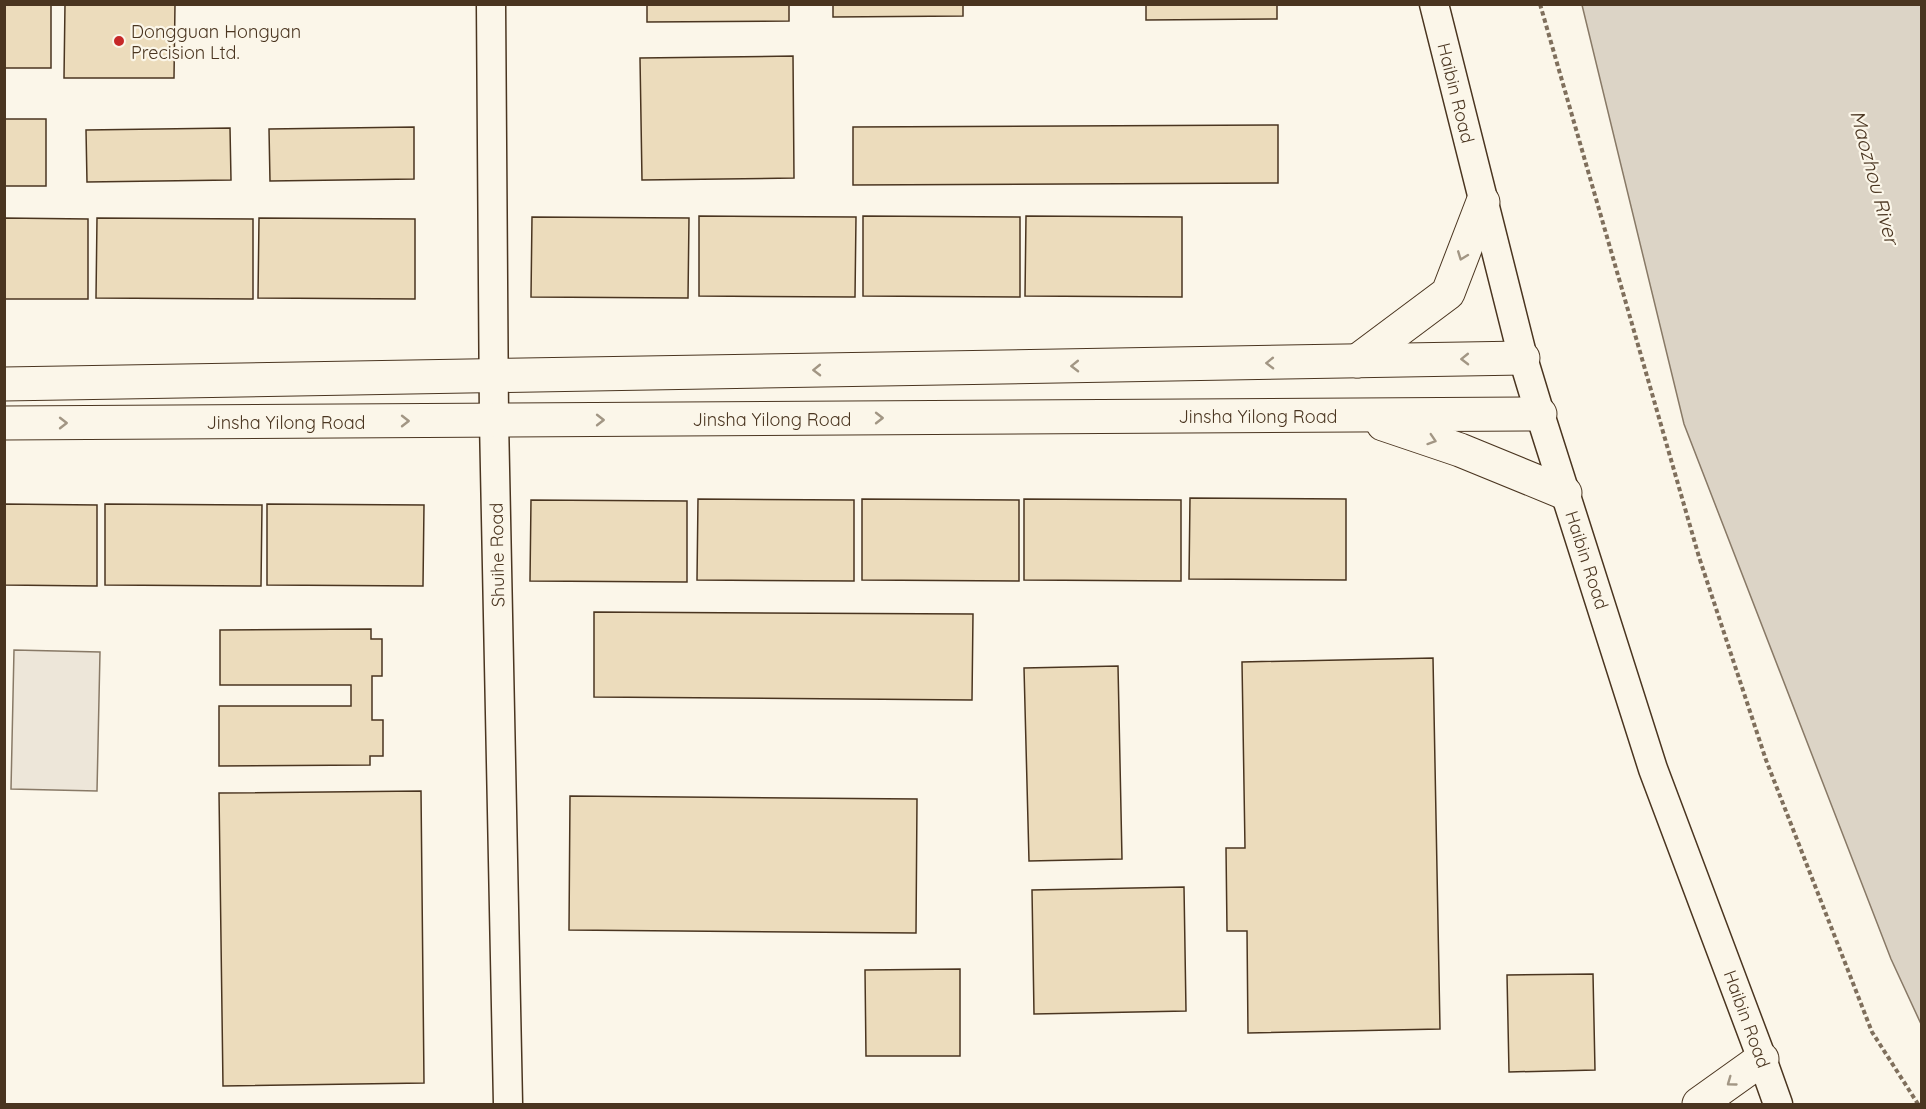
<svg xmlns="http://www.w3.org/2000/svg" width="1926" height="1109" font-family="Quicksand,sans-serif">
<style>
.green{fill:#ede6d9;stroke:#887966;stroke-width:1.5}
.water{fill:#dcd4c6;stroke:#887966;stroke-width:1.5}
.building{fill:#ecdcbc;stroke:#4a3520;stroke-width:1.5}
.lines{fill:none;stroke-linecap:round;stroke-linejoin:round}
.minor-casing{stroke:#4a3520;stroke-width:31}
.tertiary-casing{stroke:#4a3520;stroke-width:35}
.path{stroke:#7f6f5c;stroke-width:4;stroke-dasharray:4.5 3;stroke-linecap:butt}
.minor{stroke:#fbf6e9;stroke-width:28}
.tertiary{stroke:#fbf6e9;stroke-width:33}
.oneway{stroke:#a29684}
.poi-dot{fill:#c62828;stroke:#fbf6e9;stroke-width:2}
.labels{text-anchor:middle;dominant-baseline:central;stroke-width:4.5;stroke-linejoin:round;paint-order:stroke}
.poi-label{font-size:18px;fill:#4a3520;stroke:#fbf6e9;text-anchor:start}
.street-label{font-size:18px;fill:#4a3520;stroke:#fbf6e9}
.water-label{font-size:20px;font-style:italic;fill:#4a3520;stroke:#fbf6e9}
</style>
<rect width="100%" height="100%" fill="#fbf6e9"/>
<polygon class="green" points="14,650 100,652 97,791 11,789"/>
<polygon class="water" points="1582,5 1921,5 1921,1024 1891,959 1684,424"/>
<g class="building">
<rect x="4" y="4" width="47" height="64"/>
<polygon points="65,4 175,4 174,78 64,78"/>
<polygon points="647,4 789,4 789,21 647,22"/>
<polygon points="833,4 963,4 963,16 833,17"/>
<polygon points="1146,4 1277,4 1277,19 1146,20"/>
<polygon points="793,56 794,178 642,180 640,58"/>
<rect x="4" y="119" width="42" height="67"/>
<polygon points="1278,125 1278,183 853,185 853,127"/>
<polygon points="414,127 414,179 270,181 269,129"/>
<polygon points="230,128 231,180 87,182 86,130"/>
<polygon points="699,216 856,217 855,297 699,296"/>
<polygon points="863,216 1020,217 1020,297 863,296"/>
<polygon points="1026,216 1182,217 1182,297 1025,296"/>
<polygon points="532,217 689,218 688,298 531,297"/>
<polygon points="4,218 88,219 88,299 4,299"/>
<polygon points="97,218 253,219 253,299 96,298"/>
<polygon points="259,218 415,219 415,299 258,298"/>
<polygon points="1190,498 1346,499 1346,580 1189,579"/>
<polygon points="698,499 854,500 854,581 697,580"/>
<polygon points="862,499 1019,500 1019,581 862,580"/>
<polygon points="1024,499 1181,500 1181,581 1024,580"/>
<polygon points="531,500 687,501 687,582 530,581"/>
<polygon points="4,504 97,505 97,586 4,585"/>
<polygon points="105,504 262,505 261,586 105,585"/>
<polygon points="267,504 424,505 423,586 267,585"/>
<polygon points="594,612 973,614 972,700 594,697"/>
<polygon points="371,629 371,639 382,639 382,676 372,676 372,720 383,720 383,756 370,756 370,765 219,766 219,706 351,706 351,685 220,685 220,630"/>
<polygon points="1433,658 1440,1029 1248,1033 1247,931 1227,931 1226,848 1245,848 1242,662"/>
<polygon points="1118,666 1122,859 1029,861 1024,668"/>
<polygon points="421,791 424,1083 223,1086 219,793"/>
<polygon points="570,796 917,799 916,933 569,930"/>
<polygon points="1184,887 1186,1011 1034,1014 1032,890"/>
<polygon points="960,969 960,1056 866,1056 865,970"/>
<polygon points="1593,974 1595,1070 1509,1072 1507,975"/>
</g>
<g class="lines">
<g class="minor-casing">
<g id="minor">
<polyline points="491,4 494,420 508,1104"/>
<polyline points="1434,4 1523,358 1540,414 1653,769 1762,1059 1778,1104"/>
</g>
</g>
<g class="tertiary-casing">
<g id="tertiary">
<polyline points="1357,361 1448,293 1483,202"/>
<polyline points="4,384 1523,358"/>
<polyline points="4,423 1540,414"/>
<polyline points="1383,424 1460,450 1565,493"/>
<polyline points="1699,1104 1762,1059"/>
</g>
</g>
<polyline class="path" points="1540,4 1699,557 1766,760 1872,1032 1918,1104"/>
<use href="#minor" class="minor"/>
<use href="#tertiary" class="tertiary"/>
</g>
<defs><path id="oneway-chevron" d="M-2-3.5L2.5 0L-2 3.5" fill="none" stroke-width="1.6" stroke-linecap="round" stroke-linejoin="round" transform="scale(1.5)"/></defs>
<g class="oneway">
<use href="#oneway-chevron" transform="translate(1462 256) rotate(111)"/>
<use href="#oneway-chevron" transform="translate(1465 359) rotate(179)"/>
<use href="#oneway-chevron" transform="translate(1270 363) rotate(179)"/>
<use href="#oneway-chevron" transform="translate(1075 366) rotate(179)"/>
<use href="#oneway-chevron" transform="translate(817 370) rotate(179)"/>
<use href="#oneway-chevron" transform="translate(879 418)"/>
<use href="#oneway-chevron" transform="translate(600 420)"/>
<use href="#oneway-chevron" transform="translate(405 421)"/>
<use href="#oneway-chevron" transform="translate(63 423)"/>
<use href="#oneway-chevron" transform="translate(1432 440) rotate(18)"/>
<use href="#oneway-chevron" transform="translate(1731 1082) rotate(144)"/>
</g>
<circle class="poi-dot" cx="119" cy="41" r="6"/>
<g class="labels">
<g class="poi-label">
<text x="131" y="31">Dongguan Hongyan<tspan x="131" dy="21">Precision Ltd.</tspan></text>
</g>
<g class="street-label">
<text transform="translate(1456 93) rotate(76)">Haibin Road</text>
<text x="1258" y="416">Jinsha Yilong Road</text>
<text x="772" y="419">Jinsha Yilong Road</text>
<text x="286" y="422">Jinsha Yilong Road</text>
<text transform="translate(497 555) rotate(-91)">Shuihe Road</text>
<text transform="translate(1587 560) rotate(72)">Haibin Road</text>
<text transform="translate(1747 1019) rotate(70)">Haibin Road</text>
</g>
<g class="water-label">
<text transform="translate(1875 177) rotate(75)">Maozhou River</text>
</g>
</g>
<rect width="1926" height="1109" fill="none" stroke="#4a3520" stroke-width="12"/>
</svg>
